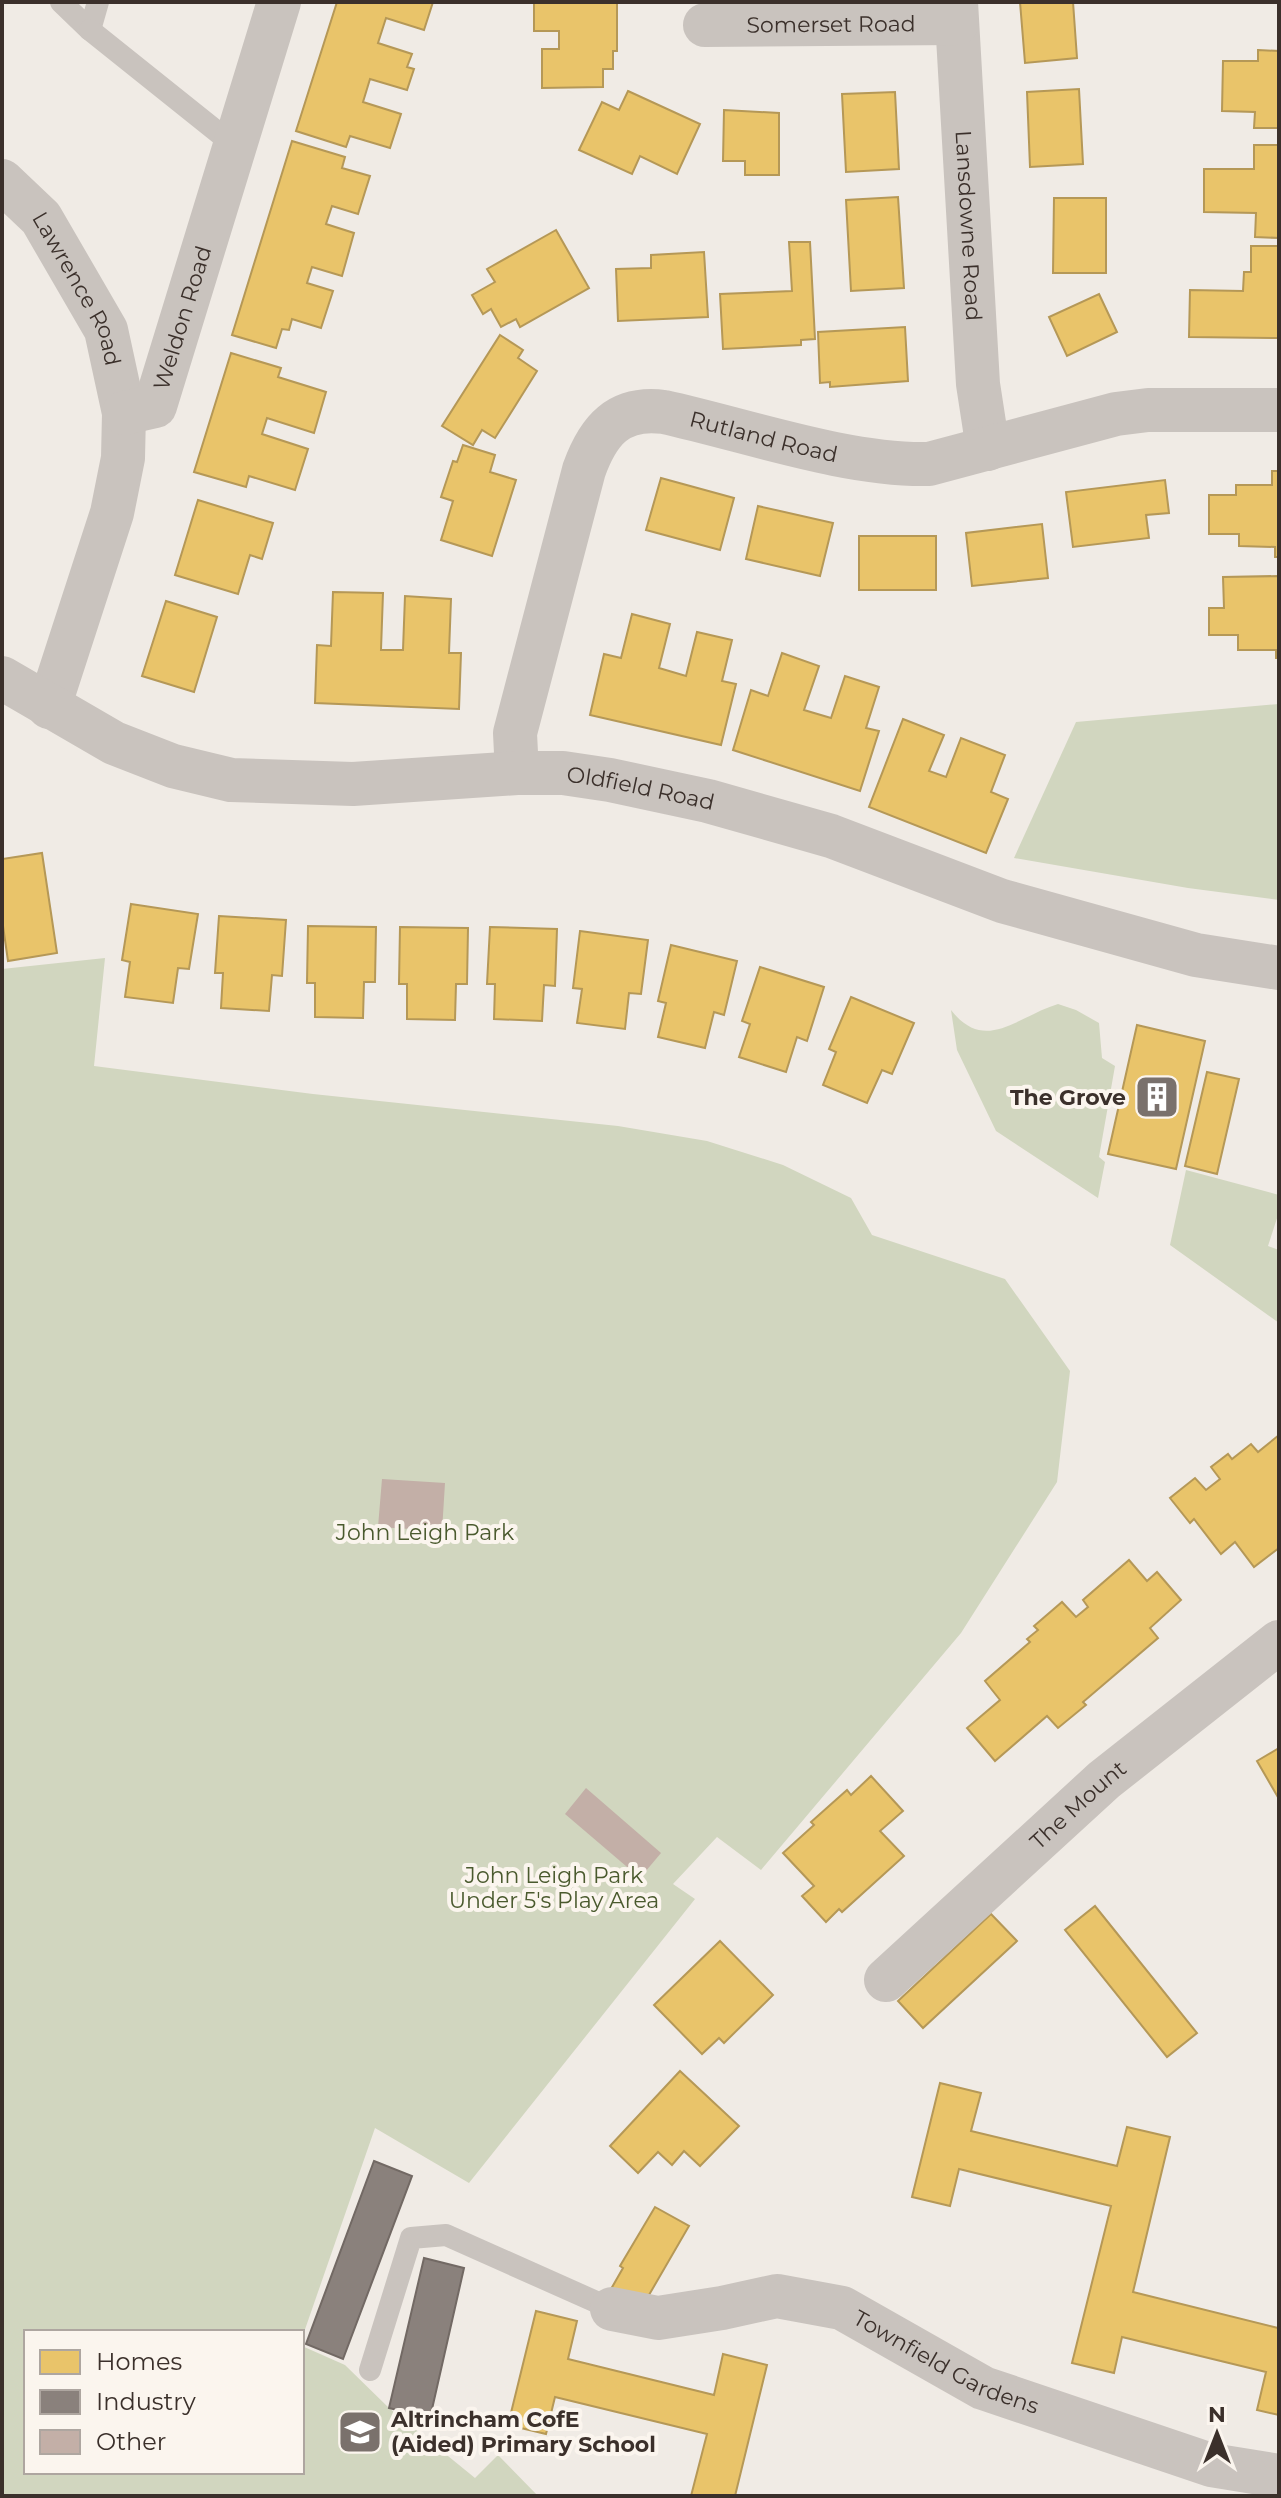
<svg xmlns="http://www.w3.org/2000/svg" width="1281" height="2498" font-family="Montserrat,sans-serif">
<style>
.green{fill:#d1d6bf}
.homes{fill:#e9c46a;stroke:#b59857;stroke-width:2}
.industry{fill:#8a817c;stroke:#726964;stroke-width:2}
.building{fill:#c3afa7}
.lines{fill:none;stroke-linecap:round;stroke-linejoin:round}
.service{stroke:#c9c3be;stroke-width:22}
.minor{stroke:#c9c3be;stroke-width:44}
.tertiary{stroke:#c9c3be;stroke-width:44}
.labels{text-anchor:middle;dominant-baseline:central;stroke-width:8;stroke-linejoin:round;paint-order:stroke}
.street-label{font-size:22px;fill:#3b302b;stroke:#fbf5ee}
.poi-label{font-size:22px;font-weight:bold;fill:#3b302b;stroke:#fbf5ee;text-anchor:end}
.park-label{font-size:22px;fill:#4a5a2e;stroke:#fbf5ee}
</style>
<rect width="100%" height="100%" fill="#f0ebe5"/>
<g class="green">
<polygon points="1279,704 1279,900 1188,888 1014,858 1076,722"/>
<polygon points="105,958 94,1066 313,1094 618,1126 707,1141 783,1165 851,1198 872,1235 1005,1279 1070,1371 1057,1482 961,1633 761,1870 717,1837 673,1884 695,1899 469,2183 375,2128 302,2338 302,2332 26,2332 26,2472 302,2472 302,2346 345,2365 389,2408 475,2478 498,2455 538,2496 2,2496 2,969"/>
<path d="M1058,1004L1076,1010L1099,1023L1102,1058L1115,1066L1099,1157L1105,1162L1098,1198L996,1131L957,1050L951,1010C985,1054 1018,1016 1058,1004Z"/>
<polygon points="1186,1170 1279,1195 1279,1212 1268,1246 1279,1250 1279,1323 1170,1245"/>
</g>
<g class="homes">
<polygon points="337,2 433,2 424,30 386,18 378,43 412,54 407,67 414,69 407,90 370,79 363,102 401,114 390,148 350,136 346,147 296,131"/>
<polygon points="534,2 617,2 617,51 613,51 613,69 603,69 603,87 542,88 542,49 559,49 559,31 534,31"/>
<polygon points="1020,2 1073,2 1077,58 1025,63"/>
<polygon points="1258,50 1279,51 1279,128 1254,128 1255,112 1222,111 1223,61 1258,61"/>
<polygon points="1079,89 1083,164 1030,167 1027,92"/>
<polygon points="628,91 700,124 677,174 640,156 632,174 579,150 602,102 619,110"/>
<polygon points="895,92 899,169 846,172 842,94"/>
<polygon points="724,110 779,113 779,175 745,175 745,161 723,161"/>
<polygon points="292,141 345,157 342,168 370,176 358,214 332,206 326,224 354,233 342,276 312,267 307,283 333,291 321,328 292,319 289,330 282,329 276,348 232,335"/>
<polygon points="1254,145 1279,145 1279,238 1255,237 1256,213 1204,212 1204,169 1254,169"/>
<polygon points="898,197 904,288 851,291 846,200"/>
<polygon points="1054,198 1106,198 1106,273 1053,273"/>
<polygon points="556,230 589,288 520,327 516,319 501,327 491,309 483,314 472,295 495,282 487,269"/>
<polygon points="789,242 810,242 815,339 801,340 801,345 723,349 720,294 792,291"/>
<polygon points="1251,246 1279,246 1279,338 1189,337 1190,290 1243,291 1244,272 1251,272"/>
<polygon points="704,252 708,317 618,321 616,269 651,268 651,255"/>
<polygon points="1099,294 1117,332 1067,356 1049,317"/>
<polygon points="905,327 908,381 830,387 830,382 820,383 818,332"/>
<polygon points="500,335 523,350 518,358 537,371 495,438 482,430 473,445 442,426"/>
<polygon points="231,353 281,368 278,377 326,392 314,433 267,418 262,434 308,449 295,490 249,476 246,487 194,472"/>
<polygon points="463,445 495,455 490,472 516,480 492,556 441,540 453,501 441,497 453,461 457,462"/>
<polygon points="1272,471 1279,471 1279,557 1275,557 1275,547 1239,546 1239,534 1209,534 1209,495 1236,495 1236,485 1272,485"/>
<polygon points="661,478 734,498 720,550 646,530"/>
<polygon points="1165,480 1169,513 1146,515 1149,538 1073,547 1066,492"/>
<polygon points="198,500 273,523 262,559 250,555 238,594 175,575"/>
<polygon points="758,506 833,523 820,576 746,559"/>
<polygon points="1042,524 1048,578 972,586 966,533"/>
<rect x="859" y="536" width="77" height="54"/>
<polygon points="1279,576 1279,658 1276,658 1276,650 1238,650 1238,635 1209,635 1209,608 1224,608 1223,577"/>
<polygon points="333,592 383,593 381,650 403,650 405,596 451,599 449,653 461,653 459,709 315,703 317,645 331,646"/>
<polygon points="166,601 217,617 194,692 142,676"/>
<polygon points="632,614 670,624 659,668 686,676 697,632 732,640 722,681 736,684 721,745 590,715 604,654 621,658"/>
<polygon points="782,653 819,666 804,710 831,718 845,676 879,687 866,728 879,731 860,791 733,750 751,690 768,696"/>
<polygon points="903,719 944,735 929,771 946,777 961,738 1005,755 991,792 1008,799 986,853 869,807"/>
<polygon points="42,853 57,953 8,961 2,919 2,859"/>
<polygon points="131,904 198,914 189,969 178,968 173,1003 125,997 130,962 122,960"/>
<polygon points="219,916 286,920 282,976 272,975 269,1011 221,1008 223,973 215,973"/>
<polygon points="308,926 376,927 375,982 364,982 363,1018 315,1017 315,983 307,983"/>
<polygon points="400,927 468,928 467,984 456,984 455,1020 407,1019 407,984 399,984"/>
<polygon points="490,927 557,929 555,986 544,985 542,1021 494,1019 495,984 487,984"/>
<polygon points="580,931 648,940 641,994 629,993 625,1029 577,1023 582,989 573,988"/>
<polygon points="671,945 737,961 724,1015 714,1012 705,1048 658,1037 666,1003 658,1001"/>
<polygon points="760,967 824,987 807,1041 797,1037 786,1072 739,1057 750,1024 742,1021"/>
<polygon points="851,997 914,1023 892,1074 882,1070 867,1103 823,1085 836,1052 829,1049"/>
<polygon points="1137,1025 1205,1041 1176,1169 1108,1154"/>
<polygon points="1207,1072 1239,1079 1217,1174 1185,1166"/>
<polygon points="1279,1435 1279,1548 1254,1567 1235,1542 1221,1554 1194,1519 1190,1523 1170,1498 1195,1478 1206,1490 1220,1479 1211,1467 1228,1454 1232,1459 1251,1444 1258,1452"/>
<polygon points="1129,1560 1147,1581 1157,1572 1181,1600 1150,1628 1158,1638 1083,1702 1086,1705 1058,1728 1047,1716 995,1761 967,1728 1000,1700 985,1681 1030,1642 1027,1639 1038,1630 1034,1626 1062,1602 1076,1617 1088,1607 1083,1600"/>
<polygon points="1279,1748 1279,1799 1257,1761"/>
<polygon points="871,1776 903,1811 880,1831 904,1856 842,1912 839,1909 826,1922 802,1896 814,1886 783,1853 814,1825 811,1822 847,1790 851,1795"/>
<polygon points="1095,1906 1197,2033 1167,2057 1065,1930"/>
<polygon points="991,1914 1017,1941 923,2028 898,2001"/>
<polygon points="720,1941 773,1995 724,2043 719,2038 702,2054 654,2005"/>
<polygon points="680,2071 739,2126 700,2166 684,2151 672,2165 658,2152 638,2173 610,2146"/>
<polygon points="940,2083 981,2093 971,2131 1117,2166 1127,2127 1170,2137 1133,2292 1278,2328 1279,2324 1279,2415 1257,2410 1266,2372 1122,2337 1114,2373 1072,2363 1111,2206 959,2169 950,2206 912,2197"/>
<polygon points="655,2207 689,2226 642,2307 611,2289 623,2268 620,2266"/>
<polygon points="536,2311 577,2321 568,2359 714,2395 723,2354 767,2365 735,2496 691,2496 707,2434 555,2397 546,2434 508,2425"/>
</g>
<g class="industry">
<polygon points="374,2161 412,2176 343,2359 306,2344"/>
<polygon points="424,2258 464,2268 430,2418 389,2408"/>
</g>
<g class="building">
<polygon points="382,1479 445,1483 442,1531 378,1527"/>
<polygon points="586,1788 661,1853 640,1878 565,1814"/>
</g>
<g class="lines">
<g class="service">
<polyline points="61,2 90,30 98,2"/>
<polyline points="90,30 235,146"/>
<polyline points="370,2370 411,2238 446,2235 612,2309"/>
</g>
<g class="minor">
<path id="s1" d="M956,2L978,384L988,449"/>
<path id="s2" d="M705,25L957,23"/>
<path id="s3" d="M2,181L41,218L106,330L124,413L123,458L112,513L49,707"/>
<path id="s4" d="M124,413L155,406L279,2"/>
<path id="s5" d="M517,773L515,733L584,470C598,431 618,406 664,412C746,430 847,466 929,464L1116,414L1148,410H1279"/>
<path id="s6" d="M886,1980L1104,1780L1279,1642"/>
<path id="s7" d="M612,2309L658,2318L722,2308L777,2296L842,2308L983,2388L1211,2465L1279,2476"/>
</g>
<path class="tertiary" id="s8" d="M2,678L114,743L173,766L231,780L353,784L517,773H563L610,780L708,801L831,836L1002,901L1196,955L1279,968"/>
</g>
<defs>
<g id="building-square" transform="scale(2.3)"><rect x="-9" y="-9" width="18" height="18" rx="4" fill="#7a716c" stroke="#fbf5ee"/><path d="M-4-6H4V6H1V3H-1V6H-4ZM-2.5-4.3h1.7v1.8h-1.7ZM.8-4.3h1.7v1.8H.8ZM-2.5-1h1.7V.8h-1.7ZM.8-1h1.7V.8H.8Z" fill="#fff"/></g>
<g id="school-square" transform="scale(2.3)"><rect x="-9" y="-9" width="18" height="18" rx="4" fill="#7a716c" stroke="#fbf5ee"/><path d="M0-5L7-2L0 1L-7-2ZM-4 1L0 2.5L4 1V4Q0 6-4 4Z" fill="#fff"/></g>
</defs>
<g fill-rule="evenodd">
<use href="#building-square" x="1157" y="1097"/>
<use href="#school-square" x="360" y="2432"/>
</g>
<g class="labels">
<g class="street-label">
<text stroke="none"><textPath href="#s2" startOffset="126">Somerset Road</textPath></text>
<text stroke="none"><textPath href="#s1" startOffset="224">Lansdowne Road</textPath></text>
<text stroke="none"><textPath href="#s3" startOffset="134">Lawrence Road</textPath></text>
<text stroke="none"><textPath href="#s4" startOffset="124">Weldon Road</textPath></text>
<text stroke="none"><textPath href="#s5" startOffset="524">Rutland Road</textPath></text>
<text stroke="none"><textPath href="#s8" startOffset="664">Oldfield Road</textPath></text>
<text stroke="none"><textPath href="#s6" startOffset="260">The Mount</textPath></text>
<text stroke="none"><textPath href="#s7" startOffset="352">Townfield Gardens</textPath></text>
</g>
<g class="poi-label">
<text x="1126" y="1097">The Grove</text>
<text x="391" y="2419" text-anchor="start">Altrincham CofE<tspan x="391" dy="25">(Aided) Primary School</tspan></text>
</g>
<g class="park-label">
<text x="425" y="1532">John Leigh Park</text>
<text x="554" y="1875">John Leigh Park<tspan x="554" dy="25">Under 5's Play Area</tspan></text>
</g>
</g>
<rect width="1281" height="2498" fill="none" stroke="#3b302b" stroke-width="8"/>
<rect x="24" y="2330" width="280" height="144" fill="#fbf5ee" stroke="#aea6a0" stroke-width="2"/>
<rect x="40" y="2350" width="40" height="24" fill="#e9c46a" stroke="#aea6a0" stroke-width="2"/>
<text x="96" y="2370" font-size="24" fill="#3b302b">Homes</text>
<rect x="40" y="2390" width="40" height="24" fill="#8a817c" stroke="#aea6a0" stroke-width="2"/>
<text x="96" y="2410" font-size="24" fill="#3b302b">Industry</text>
<rect x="40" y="2430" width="40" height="24" fill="#c3afa7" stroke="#aea6a0" stroke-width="2"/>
<text x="96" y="2450" font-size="24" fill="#3b302b">Other</text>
<g transform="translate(1217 2434)" stroke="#fbf5ee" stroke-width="6" paint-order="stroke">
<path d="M0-6L14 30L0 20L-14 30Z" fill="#3b302b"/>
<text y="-12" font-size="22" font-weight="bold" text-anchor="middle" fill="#3b302b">N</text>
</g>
</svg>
